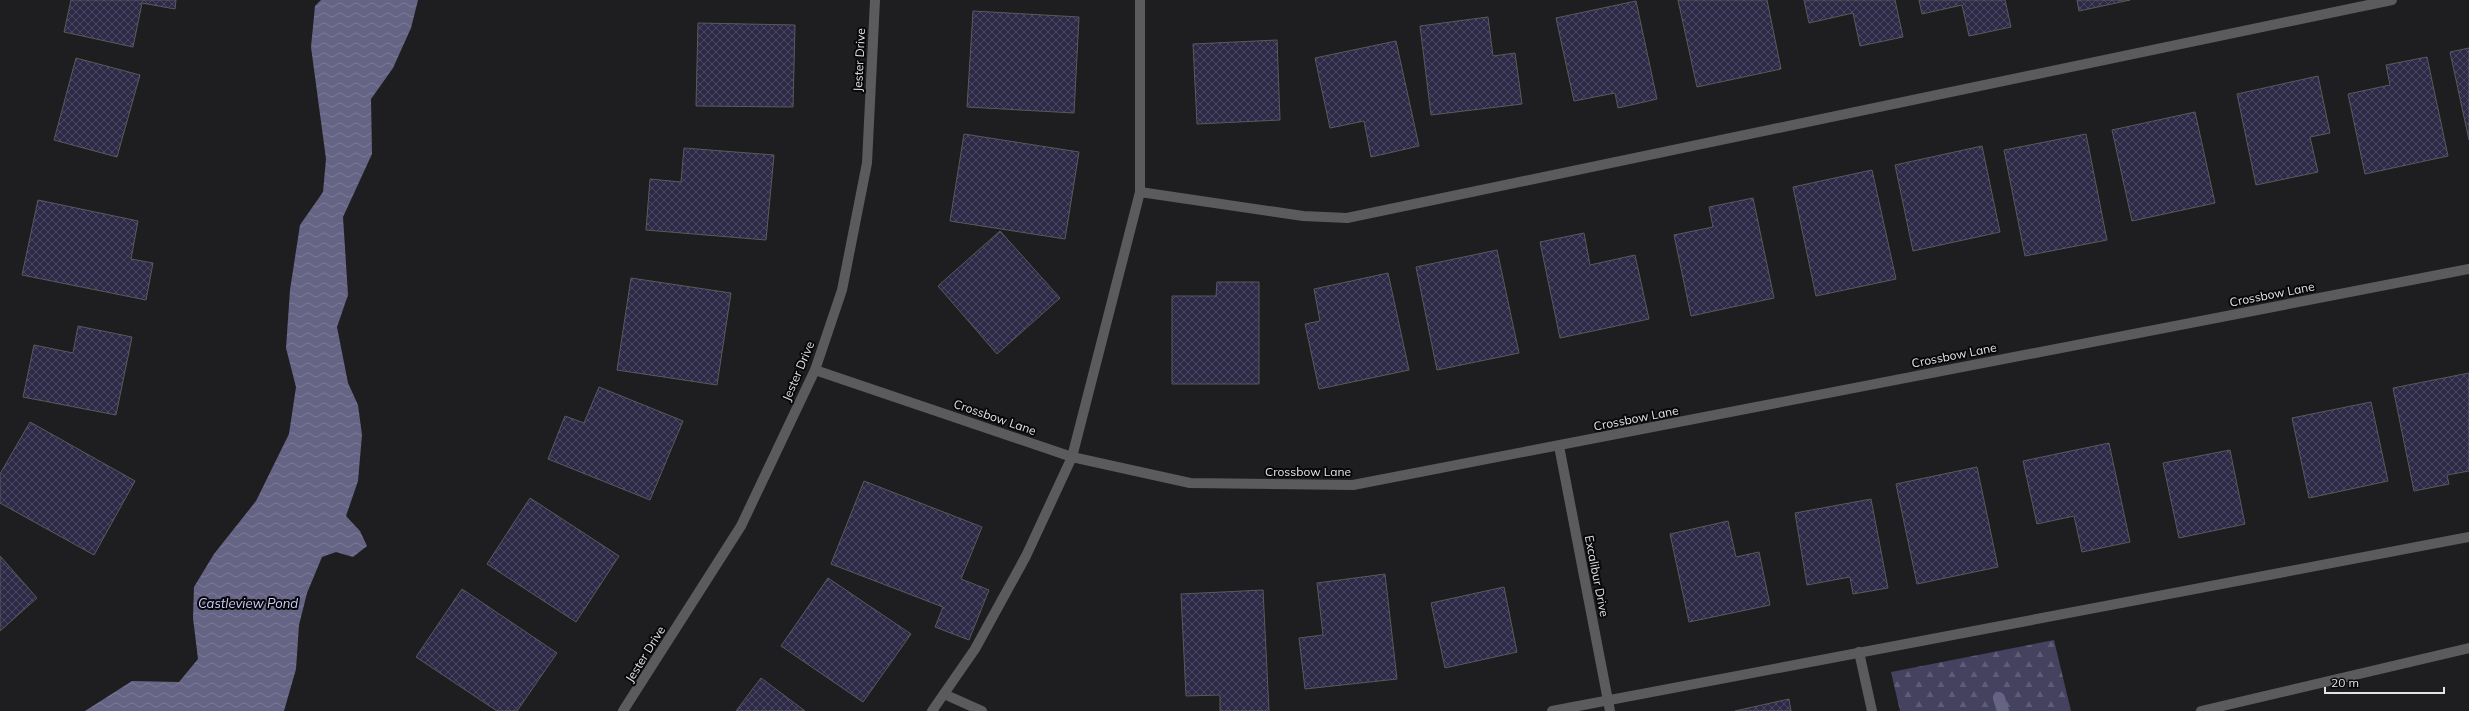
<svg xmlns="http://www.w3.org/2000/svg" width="2469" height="711" font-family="Mulish,sans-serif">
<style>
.forest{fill:url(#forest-firs)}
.water{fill:url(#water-waves)}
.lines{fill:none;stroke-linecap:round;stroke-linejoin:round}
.stream{stroke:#666485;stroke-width:12}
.building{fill:url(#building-cross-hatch);stroke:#59595d}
.lane{stroke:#5b5b5d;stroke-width:10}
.street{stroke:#5b5b5d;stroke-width:10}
.labels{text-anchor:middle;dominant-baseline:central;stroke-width:4;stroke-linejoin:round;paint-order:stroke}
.street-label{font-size:12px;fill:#e3e3e6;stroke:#08080a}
.water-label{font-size:13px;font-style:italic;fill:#ceccfc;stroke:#08080a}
</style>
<defs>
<pattern id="forest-firs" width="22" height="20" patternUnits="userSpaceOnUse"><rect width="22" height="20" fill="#44425f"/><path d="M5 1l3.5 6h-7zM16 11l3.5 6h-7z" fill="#5f5d76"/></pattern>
<pattern id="water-waves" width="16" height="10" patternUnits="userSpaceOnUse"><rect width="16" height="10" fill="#666485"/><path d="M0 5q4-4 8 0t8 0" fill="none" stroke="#7c7a96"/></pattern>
<pattern id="building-cross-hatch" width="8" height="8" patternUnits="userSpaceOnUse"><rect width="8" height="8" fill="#2d2a47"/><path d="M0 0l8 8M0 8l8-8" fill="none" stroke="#4b4962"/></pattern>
</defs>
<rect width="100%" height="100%" fill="#1e1e21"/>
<polygon class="forest" points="2054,640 2071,711 1900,711 1891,672"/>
<polygon class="water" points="321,0 418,0 411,28 393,68 371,99 372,154 343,217 348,295 337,327 348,383 358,405 362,435 358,481 346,516 360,531 367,546 353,557 336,552 322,557 307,593 299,625 296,669 284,711 85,711 132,681 179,682 198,659 193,618 194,587 214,554 256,501 289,434 296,387 286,348 290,290 300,225 323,192 326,159 311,47 315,6"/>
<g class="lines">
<polyline class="stream" points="1999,698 2003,711"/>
</g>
<g class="building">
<polygon points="71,0 176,0 175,9 142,3 133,47 64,32"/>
<polygon points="1678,0 1767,0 1781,69 1697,87"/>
<polygon points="1804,0 1895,0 1903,37 1860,46 1853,13 1809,23"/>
<polygon points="1919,0 2005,0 2011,27 1969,36 1962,5 1922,14"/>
<polygon points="2077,0 2130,0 2079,11"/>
<polygon points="1636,1 1657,99 1618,108 1615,93 1574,101 1556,18"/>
<polygon points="973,11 1079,17 1074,113 967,107"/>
<polygon points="1488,17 1493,56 1515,53 1522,104 1431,115 1420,26"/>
<polygon points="698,23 795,25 793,107 696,106"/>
<polygon points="1277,40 1280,120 1197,124 1193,44"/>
<polygon points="1396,41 1419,146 1371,157 1364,121 1330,128 1315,58"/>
<polygon points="2469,48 2469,140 2450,52"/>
<polygon points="2427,57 2448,156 2365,174 2348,94 2390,85 2386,65"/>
<polygon points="76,58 140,75 117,157 54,140"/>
<polygon points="2318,76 2330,133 2310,137 2318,172 2256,185 2237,94"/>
<polygon points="2195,112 2215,203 2132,221 2112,130"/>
<polygon points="964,134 1079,152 1065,239 950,221"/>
<polygon points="2086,134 2107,240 2025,256 2004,150"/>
<polygon points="1982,146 2000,232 1913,251 1895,165"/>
<polygon points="684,148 774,155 766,240 646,230 650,179 681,182"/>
<polygon points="1872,170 1896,279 1816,296 1793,187"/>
<polygon points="1753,198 1774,298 1691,316 1674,235 1713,227 1709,207"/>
<polygon points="38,200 138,221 131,259 153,263 146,300 22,275"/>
<polygon points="1000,231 1060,298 997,354 938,286"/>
<polygon points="1584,233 1590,265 1635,255 1649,319 1560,338 1540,242"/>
<polygon points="1497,250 1519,353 1437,370 1416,267"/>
<polygon points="1388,273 1409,370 1319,389 1305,324 1320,321 1314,289"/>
<polygon points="631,278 731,293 717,385 617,370"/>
<polygon points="1217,282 1259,282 1259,384 1172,384 1172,296 1216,296"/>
<polygon points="78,326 132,337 116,415 23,397 34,345 73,353"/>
<polygon points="2469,373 2469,471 2447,475 2449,484 2414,491 2393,388"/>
<polygon points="599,387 683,421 650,500 548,459 565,416 584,423"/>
<polygon points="2371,402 2388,481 2309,498 2292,418"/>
<polygon points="30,422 135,481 94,555 0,503 0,474"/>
<polygon points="2109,443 2130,542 2082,552 2074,516 2037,524 2023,461"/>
<polygon points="2230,450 2245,524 2179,538 2163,463"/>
<polygon points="1977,467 1998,567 1917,584 1896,484"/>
<polygon points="864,481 982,527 961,579 989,590 969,640 935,627 943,607 831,564"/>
<polygon points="530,498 619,556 576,622 487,564"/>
<polygon points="1871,499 1888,588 1853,594 1850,577 1807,585 1795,513"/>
<polygon points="1728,521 1736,557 1759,552 1770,605 1689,622 1670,534"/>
<polygon points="0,556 37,598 0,631"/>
<polygon points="1385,574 1397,679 1305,689 1299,638 1323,635 1317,583"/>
<polygon points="828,578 911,634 863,702 781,646"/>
<polygon points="1504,587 1517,652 1445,668 1431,603"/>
<polygon points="462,589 557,653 517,711 497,711 416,657"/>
<polygon points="1263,590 1269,711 1220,711 1220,695 1186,696 1181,594"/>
<polygon points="761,678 805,711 736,711"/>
<polygon points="1789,699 1791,711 1735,711"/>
</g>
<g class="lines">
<g class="lane">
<polyline points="1140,192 1303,216 1347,218 2392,0"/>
<polyline points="1859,652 1872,711"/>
<polyline points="944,694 982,711"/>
<polyline points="932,711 975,649 1026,556 1072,457 1140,192 1140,0"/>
<polyline points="1552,711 2469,537"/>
<polyline points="2201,711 2469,648"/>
</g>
<g class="street">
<polyline points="815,370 1072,457 1190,483 1353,485 2469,269"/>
<polyline points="1559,446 1610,711"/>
<polyline points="623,711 741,526 815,370 842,290 867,163 875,0"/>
</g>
</g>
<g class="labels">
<g class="street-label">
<text transform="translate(859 60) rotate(-87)">Jester Drive</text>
<text transform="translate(2272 294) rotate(-11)">Crossbow Lane</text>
<text transform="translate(1954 355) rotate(-11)">Crossbow Lane</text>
<text transform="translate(798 371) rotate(-67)">Jester Drive</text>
<text transform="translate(995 417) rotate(19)">Crossbow Lane</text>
<text transform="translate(1636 418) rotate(-11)">Crossbow Lane</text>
<text x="1308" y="471">Crossbow Lane</text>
<text transform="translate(1597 576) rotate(79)">Excalibur Drive</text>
<text transform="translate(645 654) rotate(-58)">Jester Drive</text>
</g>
<g class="water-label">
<text x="248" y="603">Castleview Pond</text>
</g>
</g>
<path d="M2325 687v6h119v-6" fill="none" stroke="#e3e3e6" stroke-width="2"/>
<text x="2331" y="687" font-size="12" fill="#e3e3e6" stroke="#08080a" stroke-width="3" paint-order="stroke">20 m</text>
</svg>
